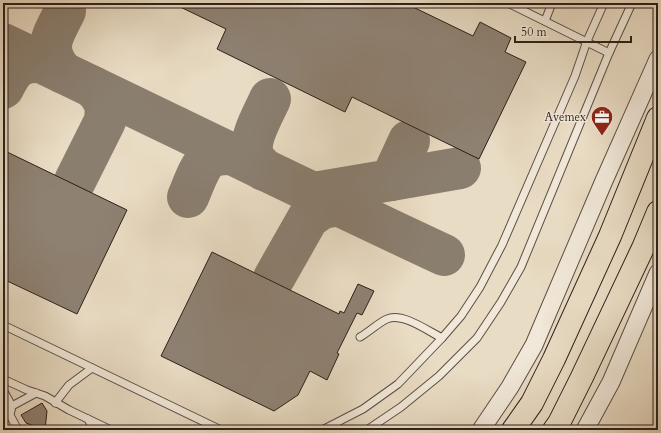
<svg xmlns="http://www.w3.org/2000/svg" width="661" height="433" font-family="Cardo,serif">
<style>
.lines{fill:none;stroke-linecap:round;stroke-linejoin:round}
.taxiway{stroke:#8a7e6f;stroke-width:42}
.building{fill:#8e8172;stroke:#2c1f1a}
.service-casing{stroke:#5b4e44;stroke-width:9}
.tertiary-casing{stroke:#5b4e44;stroke-width:19}
.primary-casing{stroke:#2c1f1a;stroke-width:24}
.service{stroke:#f1e8d9;stroke-width:7}
.tertiary{stroke:#f1e8d9;stroke-width:17}
.primary{stroke:#e9dcc4;stroke-width:22}
.labels{text-anchor:middle;dominant-baseline:central;stroke-width:3;stroke-linejoin:round;paint-order:stroke}
.poi-label{font-size:12px;fill:#2c1f1a;stroke:#f1e8d9;text-anchor:end}
</style>
<rect width="100%" height="100%" fill="#e9dcc4"/>
<filter id="stains"><feTurbulence type="fractalNoise" baseFrequency=".005" numOctaves="4"/><feColorMatrix values="0 0 0 0 .2 0 0 0 0 .09 0 0 0 0 .02 0 0 0 .5 -.17"/></filter>
<radialGradient id="worn" r=".72"><stop offset=".6" stop-color="#630" stop-opacity="0"/><stop offset="1" stop-color="#630" stop-opacity=".3"/></radialGradient>
<g class="lines">
<g class="taxiway">
<path d="M3,44C150,114 296,186 444,255"/>
<path d="M62,72C42,47 53,36 65,11"/>
<path d="M3,88C12,70 18,61 40,62"/>
<path d="M264,170C260,165 255,161 253,155C248,139 264,113 270,99"/>
<polyline points="391,180 460,168"/>
<polyline points="75,181 105,121 106,107 104,102 100,95 93,87"/>
<polyline points="314,193 391,180 409,141"/>
<path d="M188,197C192,188 200,165 207,160C214,154 224,154 232,154"/>
<polyline points="274,278 308,218 322,208 334,206 340,206"/>
</g>
</g>
<g class="building">
<polygon points="172,3 415,3 413,7 473,36 480,22 511,38 505,52 526,62 479,159 352,97 345,112 217,49 226,29"/>
<polygon points="3,150 127,210 77,314 3,279"/>
<polygon points="212,252 339,314 340,311 344,313 358,284 374,291 362,315 357,313 337,353 339,354 327,380 310,371 298,395 274,411 161,356"/>
<polygon points="42,403 47,411 45,430 26,423 21,415"/>
</g>
<g class="lines">
<g class="service-casing">
<g id="service">
<polyline points="508,3 609,53"/>
<polyline points="545,21 552,3"/>
<polyline points="3,325 221,430"/>
<path d="M360,337C369,332 378,323 387,319C402,312 428,331 442,338"/>
<polyline points="3,379 27,390 45,396 69,410 111,430"/>
<polyline points="3,390 12,406 10,415 18,430"/>
<polyline points="55,403 69,385 92,368"/>
<polyline points="12,406 36,393"/>
<polyline points="88,419 94,430"/>
<polyline points="322,430 363,409 398,384 442,338 461,316 480,287 502,245 575,76 587,41 604,3"/>
<polyline points="367,430 401,407 439,376 477,338 501,302 521,267 609,53 632,3"/>
</g>
</g>
<g class="tertiary-casing">
<g id="tertiary">
<polyline points="481,430 510,387 534,345 603,183 658,59"/>
<polyline points="585,430 611,382 658,273"/>
</g>
</g>
<g class="primary-casing">
<g id="primary">
<polyline points="513,430 532,403 554,359 610,236 658,118"/>
<polyline points="554,430 559,423 582,377 643,248 658,212"/>
</g>
</g>
<use href="#service" class="service"/>
<use href="#tertiary" class="tertiary"/>
<use href="#primary" class="primary"/>
</g>
<defs>
<g id="office-pin" transform="scale(1.15)"><path d="M0 17L-7.5 6A9.5 9.5 0 1 1 7.5 6Z" fill="#8f2418" stroke="#f1e8d9"/><path d="M-6-3h4V-5.5h4V-3h4V5H-6ZM-1-4.5V-3h2v-1.5ZM-6 0V1H6V0Z" fill="#fff"/></g>
</defs>
<g fill-rule="evenodd">
<use href="#office-pin" x="602" y="117"/>
</g>
<g class="labels">
<g class="poi-label">
<text x="586" y="117">Avemex</text>
</g>
</g>
<rect width="661" height="433" fill="none" stroke="#e9dcc4" stroke-width="16"/>
<rect x="4" y="4" width="653" height="425" fill="none" stroke="#2c1f1a" stroke-width="2"/>
<rect x="8" y="8" width="645" height="417" fill="none" stroke="#2c1f1a"/>
<path d="M515 36v6h116v-6" fill="none" stroke="#2c1f1a" stroke-width="2"/>
<text x="521" y="36" font-size="12" fill="#2c1f1a" stroke="#f1e8d9" stroke-width="3" paint-order="stroke">50 m</text>
<rect width="100%" height="100%" filter="url(#stains)"/>
<rect width="100%" height="100%" fill="url(#worn)"/>
</svg>
